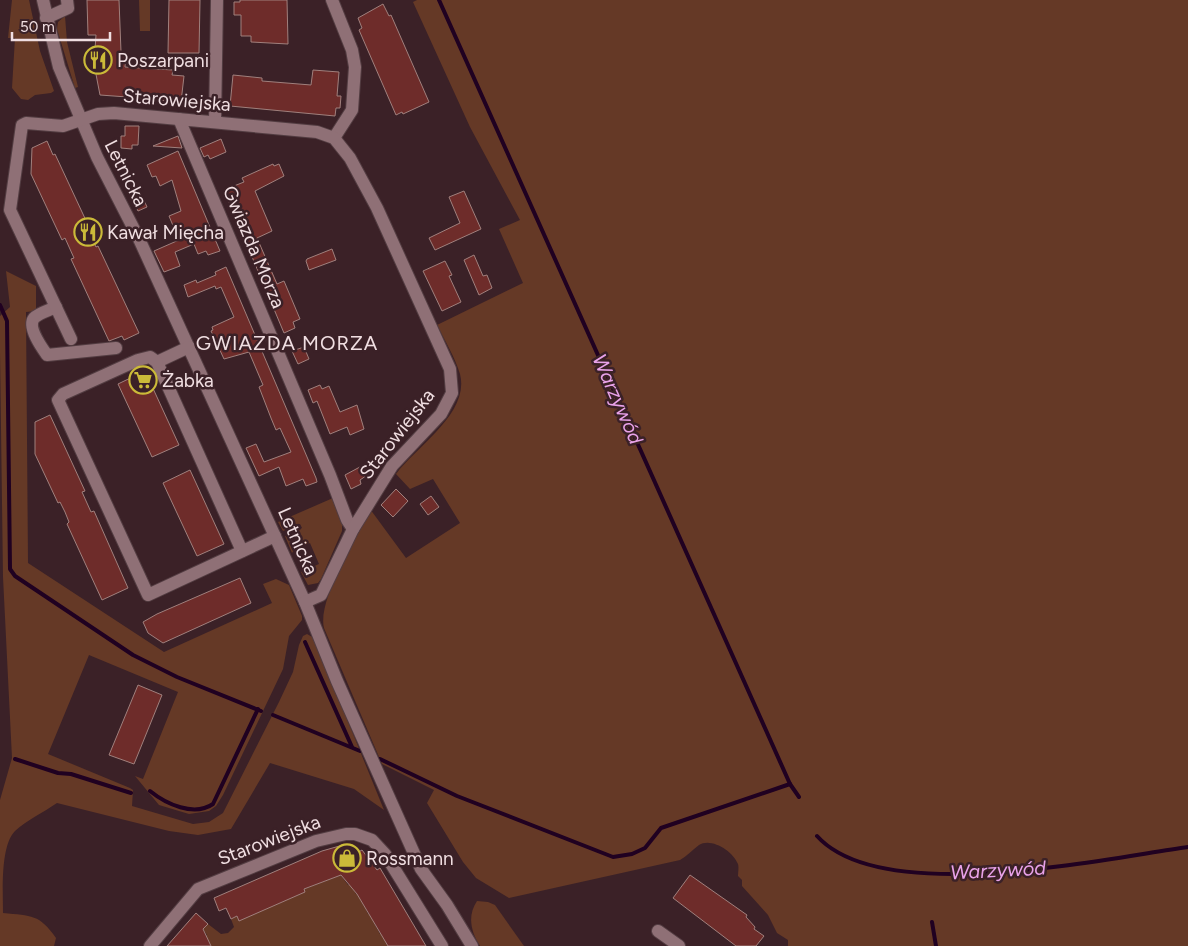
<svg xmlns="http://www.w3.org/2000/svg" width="1188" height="946" font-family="Figtree,sans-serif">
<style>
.green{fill:#653926}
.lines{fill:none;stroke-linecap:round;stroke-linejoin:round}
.stream{stroke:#200121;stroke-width:4}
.building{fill:#6e2c2a;stroke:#a0807d}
.minor-casing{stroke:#533d42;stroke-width:14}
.minor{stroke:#8f7076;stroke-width:12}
.labels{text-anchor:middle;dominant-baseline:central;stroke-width:5;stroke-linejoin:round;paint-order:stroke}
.poi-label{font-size:19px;fill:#f0dee1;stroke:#3b2127;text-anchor:start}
.street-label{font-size:19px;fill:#f0dee1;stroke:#3b2127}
.neighbourhood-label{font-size:20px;letter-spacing:1px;fill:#f0dee1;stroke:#3b2127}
.water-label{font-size:20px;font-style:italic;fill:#e9a2e9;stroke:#3b2127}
</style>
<rect width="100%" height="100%" fill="#3b2127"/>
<g class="green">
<polygon points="12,0 29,0 40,51 54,91 51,93 35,95 28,100 21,99 12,88 15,38 8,38"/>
<polygon points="139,0 150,0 150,31 140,31"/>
<path d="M417,0H1188V946H788V940L777,933L768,915L742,886V880L738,876C738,873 739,867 738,864C733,851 711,837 699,845C692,850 687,856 680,860L509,898L476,878L463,862L427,803L434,790L382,764L324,628C317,602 357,533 370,509L406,558L460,523L433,479L410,489L396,474C417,446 470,413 460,374C455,357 445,341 437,325L523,283L499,229L520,220L470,127L413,2Z"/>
<polygon points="65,16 67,42 78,87 75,88 57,29 58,22"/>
<path d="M6,271L36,286V311L26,312L28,563L164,652L272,603L263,584L276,579L289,585L302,616V620L289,636L283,669L223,795L216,806L209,811L189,814L159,805L135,776L143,779L178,692L89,655L48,754L130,788L133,790L132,806L193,824L209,822L223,813L279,702L293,672L299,645L303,636L307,634L314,638L384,810L354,789L270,763L231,829L198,835L169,831L57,803C44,812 27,820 15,831C0,846 3,892 3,913C32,916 39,914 56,938L54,946H0V800L12,758L3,577L0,353V316L10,307Z"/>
<polygon points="333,498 342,523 342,531 321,579 318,583 308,585 301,572 319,564 310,543 294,550 292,553 285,536 302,528 300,524 283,531 278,522"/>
<polygon points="341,875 348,885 351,884 356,894 359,893 368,914 374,916 371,918 374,917 377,922 374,923 380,934 383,933 389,942 386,944 389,944 391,946 211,946 204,937 207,935 203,929 208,924 221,934 228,933 234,927 231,919 237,916 239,920 298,895 302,889 305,892 304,889"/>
<path d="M477,901L488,902L495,905L524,946H480C471,932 467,916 477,901Z"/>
</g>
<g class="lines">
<g class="stream">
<polyline points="439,0 790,784 799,797"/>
<polyline points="0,305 7,321 10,569 15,576 133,655 177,677 261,711"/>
<polyline points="305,642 352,747"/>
<polyline points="273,715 360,751"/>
<polyline points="15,759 58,773 71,774 131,793"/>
<polyline points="380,759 457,796 613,857 632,854 645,848 661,828 790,784"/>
<path d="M150,791C166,804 194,817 213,804L258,709"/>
<path d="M817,836C881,907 1101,859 1188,847"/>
<polyline points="932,922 936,946"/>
</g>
</g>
<g class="building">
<polygon points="87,0 119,0 121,52 126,53 125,67 173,70 172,75 184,76 181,102 143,99 141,93 141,98 100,95 94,64 96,35 88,35"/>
<polygon points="169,0 200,0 199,53 168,53"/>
<polygon points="240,0 287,0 288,44 251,42 251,36 241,36 241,15 234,15 234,2 240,2"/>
<polygon points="383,4 389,16 391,15 429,102 403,114 402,112 396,115 359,30 362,28 358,18"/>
<polygon points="313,70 339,72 337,96 341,96 340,108 336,108 335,116 230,106 233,75 262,78 262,81 311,85"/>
<polygon points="125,126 139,126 138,145 132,145 132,149 121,148 121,136 125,136"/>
<polygon points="178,136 182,148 153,146"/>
<polygon points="221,139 226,152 210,159 208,155 204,157 200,148"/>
<polygon points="47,141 53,155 55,154 89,227 87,228 96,247 98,246 139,333 124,340 122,336 109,341 71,259 74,258 65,238 62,240 31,174 32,148"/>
<polygon points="178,151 220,251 208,255 206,251 198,254 194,244 175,252 180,266 164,272 154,251 179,240 169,216 181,211 172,180 160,186 156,176 152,177 147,165"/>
<polygon points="273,164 274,166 279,164 284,176 255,191 272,231 257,238 277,284 284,281 300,319 293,322 295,328 284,333 224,190 244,182 242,178"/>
<polygon points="464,191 481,229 435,250 429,238 460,223 449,197"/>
<polygon points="143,198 147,207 138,211 133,201"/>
<polygon points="332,249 336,260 309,270 306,261 307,259"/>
<polygon points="474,255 483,276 487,275 492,288 479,295 464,260"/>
<polygon points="445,261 452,275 449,276 461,302 442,311 423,271"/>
<polygon points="226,267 316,478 317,482 306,486 303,479 286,486 279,467 259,476 246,448 256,444 264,462 291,452 280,428 276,430 271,418 259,387 263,385 249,352 224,359 211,331 213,330 212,327 234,317 221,287 216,289 215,286 188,297 184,285 196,280 197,283 216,275 215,272"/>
<polygon points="304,347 309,359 298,364 292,351"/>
<polygon points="145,371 179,445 152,457 118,384"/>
<polygon points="320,385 322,389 329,386 340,412 357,405 364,429 350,435 347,427 330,434 317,401 313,403 308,390"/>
<polygon points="50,415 85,491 82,492 91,512 94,511 128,588 102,600 67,524 69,522 65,512 60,502 58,503 35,454 35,422"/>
<polygon points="371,461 376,469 360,480 361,484 351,489 345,475"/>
<polygon points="190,470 224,544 197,556 163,483"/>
<polygon points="396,489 408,501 393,517 381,505"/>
<polygon points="431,496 439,507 428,515 420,504"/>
<polygon points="240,578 251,603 163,643 148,633 143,622 157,614"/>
<polygon points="138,685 162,695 134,764 109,755"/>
<polygon points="343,845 351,847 355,854 362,850 377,870 380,868 426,946 388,946 357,894 341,875 304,889 305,892 239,921 237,916 231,919 226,908 219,911 214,898 322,851"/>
<polygon points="690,875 747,915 746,917 755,927 754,929 764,936 756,946 736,946 673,898"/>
<polygon points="196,913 208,924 203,929 211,946 167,946"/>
</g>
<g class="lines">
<g class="minor-casing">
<g id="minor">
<polyline points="43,0 59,67 97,157 140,241 305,602 337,681 421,869 447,905 472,946"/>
<polyline points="332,0 352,50 355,67 352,110 334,138"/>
<polyline points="46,18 68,8 67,0"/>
<polyline points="179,119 330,475 347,520 353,529"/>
<polyline points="215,122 217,0"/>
<path d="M56,307C50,310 39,313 34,318C27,327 42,348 47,355L116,348"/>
<polyline points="71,339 10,210 22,125 26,123 63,126 98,114 114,113 317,132 334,138 350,158 377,208 450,369 452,393 441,414 392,466 353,529 321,595 305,602"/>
<polyline points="189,347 157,362 242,551"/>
<polyline points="157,362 150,357 138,360 63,394 58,400 148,595 275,536"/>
<polyline points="658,931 679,946"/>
<polyline points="150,946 198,889 316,841 346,834 355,834 372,840 385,854 442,946"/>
</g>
</g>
<use href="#minor" class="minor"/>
</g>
<defs>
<g id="restaurant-ring" transform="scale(1.4375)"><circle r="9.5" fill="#3b2127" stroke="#cbba39" stroke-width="1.5"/><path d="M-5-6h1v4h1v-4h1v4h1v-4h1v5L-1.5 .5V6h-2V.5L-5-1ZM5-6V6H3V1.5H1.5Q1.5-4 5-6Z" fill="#cbba39"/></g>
<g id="supermarket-ring" transform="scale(1.4375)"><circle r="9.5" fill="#3b2127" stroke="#cbba39" stroke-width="1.5"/><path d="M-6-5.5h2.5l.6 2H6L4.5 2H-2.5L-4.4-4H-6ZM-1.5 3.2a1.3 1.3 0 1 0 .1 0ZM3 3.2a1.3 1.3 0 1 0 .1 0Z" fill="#cbba39"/></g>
<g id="shop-ring" transform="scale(1.4375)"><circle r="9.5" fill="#3b2127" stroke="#cbba39" stroke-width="1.5"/><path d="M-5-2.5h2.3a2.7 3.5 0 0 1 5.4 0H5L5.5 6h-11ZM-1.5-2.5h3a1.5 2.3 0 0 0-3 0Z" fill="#cbba39"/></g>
</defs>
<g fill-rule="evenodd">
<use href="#restaurant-ring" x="98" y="60"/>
<use href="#restaurant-ring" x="88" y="232"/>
<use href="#supermarket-ring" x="143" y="380"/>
<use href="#shop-ring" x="347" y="858"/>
</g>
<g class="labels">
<g class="poi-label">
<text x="117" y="60">Poszarpani</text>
<text x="107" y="232">Kawał Mięcha</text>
<text x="162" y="380">Żabka</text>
<text x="366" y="858">Rossmann</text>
</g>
<g class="street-label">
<text transform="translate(177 100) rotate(5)">Starowiejska</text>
<text transform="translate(126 173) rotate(63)">Letnicka</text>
<text transform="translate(254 247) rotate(67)">Gwiazda Morza</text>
<text transform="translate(397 434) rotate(-52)">Starowiejska</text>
<text transform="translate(298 541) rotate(66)">Letnicka</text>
<text transform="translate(269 840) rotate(-21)">Starowiejska</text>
</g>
<g class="neighbourhood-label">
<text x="287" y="343">GWIAZDA MORZA</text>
</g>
<g class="water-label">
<text transform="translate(618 399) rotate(66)">Warzywód</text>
<text transform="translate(998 870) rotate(-3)">Warzywód</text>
</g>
</g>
<path d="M12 32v8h98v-8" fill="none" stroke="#f0dee1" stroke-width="2.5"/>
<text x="20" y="32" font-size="15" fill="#f0dee1" stroke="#3b2127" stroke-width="4" paint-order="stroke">50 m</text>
</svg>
